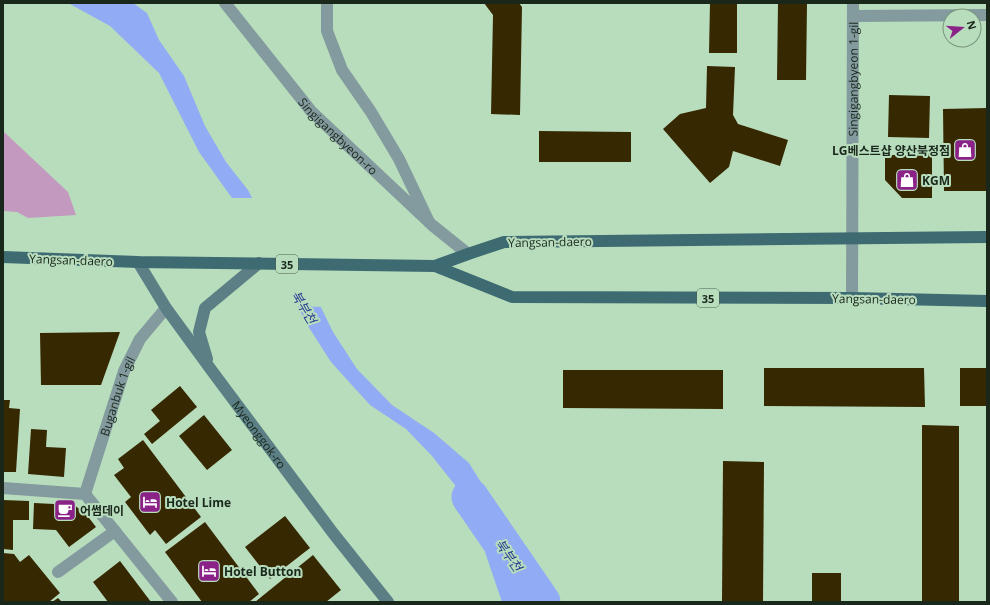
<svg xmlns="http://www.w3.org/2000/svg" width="990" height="605" font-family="'Open Sans','Noto Sans KR',sans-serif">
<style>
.green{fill:#c399c0}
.water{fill:#91abf5}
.pier{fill:#b8ddbd}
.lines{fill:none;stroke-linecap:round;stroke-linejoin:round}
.river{stroke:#91abf5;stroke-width:37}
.building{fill:#362800}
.lane{stroke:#839a9e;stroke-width:12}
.street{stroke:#839a9e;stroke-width:12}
.secondary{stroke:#5b7f85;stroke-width:12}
.primary{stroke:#3e6b72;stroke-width:12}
.labels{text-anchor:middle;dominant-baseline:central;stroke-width:4;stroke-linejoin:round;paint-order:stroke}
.shield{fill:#b8ddbd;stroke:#495e4c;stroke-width:1}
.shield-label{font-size:11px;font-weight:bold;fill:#1a281c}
.street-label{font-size:12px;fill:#1a281c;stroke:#b8ddbd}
.poi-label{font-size:12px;font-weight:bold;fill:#1a281c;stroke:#b8ddbd;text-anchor:start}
.water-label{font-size:13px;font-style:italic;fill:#283c90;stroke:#b8ddbd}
</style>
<rect width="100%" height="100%" fill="#b8ddbd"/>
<polygon class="green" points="3,131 68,192 76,215 28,218 17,212 3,211"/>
<polygon class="water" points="68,3 133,3 147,13 159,40 184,76 205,126 226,162 248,190 265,223 312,289 333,332 357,369 392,405 434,433 469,463 492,500 498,539 513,583 522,602 502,602 486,555 473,508 432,456 406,429 370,405 331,362 306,323 288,285 260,237 199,152 159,73 110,26"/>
<polygon class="pier" points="228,198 254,198 266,222 313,288 323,307 296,306 287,286 258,238"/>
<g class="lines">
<polyline class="river" points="470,497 542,602"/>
</g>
<g class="building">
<polygon points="484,3 519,3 522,7 520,115 491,114 493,15"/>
<polygon points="710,3 737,3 737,53 709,53"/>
<polygon points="778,3 807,3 806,80 777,80"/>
<polygon points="707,66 735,67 733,115 738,124 788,140 780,166 733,151 729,167 710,183 663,129 680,114 706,108"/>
<polygon points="889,95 930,96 929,138 888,137"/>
<polygon points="987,108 987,191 944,191 943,109"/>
<polygon points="539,131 631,132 631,162 539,162"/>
<polygon points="902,147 932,147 932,198 902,198 885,180 885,155 901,155"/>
<polygon points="120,332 101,385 41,385 40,333"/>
<polygon points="764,368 924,368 925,407 764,406"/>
<rect x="960" y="368" width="27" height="38"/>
<polygon points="563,370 723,370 723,409 563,408"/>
<polygon points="180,386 197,407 152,444 144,434 160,421 151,410"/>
<polygon points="3,400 10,400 9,408 20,409 16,472 3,472"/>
<polygon points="204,415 232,450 207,470 179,436"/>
<polygon points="922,425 959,426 959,602 922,602"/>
<polygon points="31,429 47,430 46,447 66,448 64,477 28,474"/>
<polygon points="143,440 201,517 166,544 155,530 150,535 125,502 131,497 114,475 124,468 118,459"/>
<polygon points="723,461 764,462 763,602 722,602"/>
<polygon points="3,500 29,501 29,520 13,520 13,550 3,549"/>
<polygon points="34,503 74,505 86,514 96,527 69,547 56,530 33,529"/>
<polygon points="285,516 310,548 270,579 245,547"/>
<polygon points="205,522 259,594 249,602 202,602 165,552"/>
<polygon points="3,553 14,554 20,562 29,555 60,593 49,602 3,602"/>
<polygon points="313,555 341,590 326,602 255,602"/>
<polygon points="120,561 151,602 108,602 93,582"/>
<rect x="812" y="573" width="29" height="29"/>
<polygon points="58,598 62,602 52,602"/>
</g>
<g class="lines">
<g class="lane">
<polyline points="327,3 327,31 342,70 371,112 399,159 429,222"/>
<polyline points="58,572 115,531"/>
</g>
<g class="street">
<path id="s1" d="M225,3L311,111L432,225L468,254"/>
<polyline points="854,16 987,15"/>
<path id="s2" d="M852,298L853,3"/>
<polyline points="3,488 85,494 172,602"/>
<path id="s3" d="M85,494L124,371L140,339L166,308"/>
</g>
<g class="secondary">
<path id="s4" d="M138,262L166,308L212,371L333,533L388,602"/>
<polyline points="207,359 199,332 205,308 259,263"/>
</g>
<g class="primary">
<polyline points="3,257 138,262 435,266 512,297 852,298 987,301"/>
<polyline points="435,266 468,254 504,242 987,237"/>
</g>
</g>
<defs>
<g id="shop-square" transform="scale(1.15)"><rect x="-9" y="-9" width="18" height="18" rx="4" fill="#8a2288" stroke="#b8ddbd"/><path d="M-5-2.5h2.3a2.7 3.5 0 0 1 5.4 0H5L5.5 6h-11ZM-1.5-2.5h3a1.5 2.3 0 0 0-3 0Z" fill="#fff"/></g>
<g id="hotel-square" transform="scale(1.15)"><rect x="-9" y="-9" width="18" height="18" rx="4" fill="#8a2288" stroke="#b8ddbd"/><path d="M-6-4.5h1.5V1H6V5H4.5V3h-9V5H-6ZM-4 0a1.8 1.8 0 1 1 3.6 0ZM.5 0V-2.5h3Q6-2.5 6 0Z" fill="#fff"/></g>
<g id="cafe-square" transform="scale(1.15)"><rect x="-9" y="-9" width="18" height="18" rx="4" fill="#8a2288" stroke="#b8ddbd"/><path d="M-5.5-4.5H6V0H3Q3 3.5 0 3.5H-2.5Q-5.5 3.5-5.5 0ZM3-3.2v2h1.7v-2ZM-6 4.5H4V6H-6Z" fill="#fff"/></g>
</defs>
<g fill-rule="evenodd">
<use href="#shop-square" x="965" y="150"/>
<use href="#shop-square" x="907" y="180"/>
<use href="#hotel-square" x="150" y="502"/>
<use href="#cafe-square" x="65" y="510"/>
<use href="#hotel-square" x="209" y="571"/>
</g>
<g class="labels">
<g class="shield">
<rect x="276" y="255" width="22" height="18" rx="3"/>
<rect x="697" y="289" width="22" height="18" rx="3"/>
</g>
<g class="shield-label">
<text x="287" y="264">35</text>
<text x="708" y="298">35</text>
</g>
<g class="street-label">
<text stroke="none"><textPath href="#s2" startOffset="219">Singigangbyeon 1-gil</textPath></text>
<text stroke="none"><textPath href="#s1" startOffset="175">Singigangbyeon-ro</textPath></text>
<text transform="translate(550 242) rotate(-1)">Yangsan-daero</text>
<text transform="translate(71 260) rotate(2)">Yangsan-daero</text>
<text transform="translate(874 299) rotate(1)">Yangsan-daero</text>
<text stroke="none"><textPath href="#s3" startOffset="103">Buganbuk 1-gil</textPath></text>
<text stroke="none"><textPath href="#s4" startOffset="211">Myeonggok-ro</textPath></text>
</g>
<g class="poi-label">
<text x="950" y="150" text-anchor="end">LG베스트샵 양산북정점</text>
<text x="922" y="180">KGM</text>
<text x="166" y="502">Hotel Lime</text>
<text x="80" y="510">어썸데이</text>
<text x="224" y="571">Hotel Button</text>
</g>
<g class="water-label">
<text transform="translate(304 307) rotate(59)">북부천</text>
<text transform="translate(509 555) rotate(55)">북부천</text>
</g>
</g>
<rect width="990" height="605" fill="none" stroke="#1a281c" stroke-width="8"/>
<g transform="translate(962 28) rotate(73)"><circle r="19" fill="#b8ddbd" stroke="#79957d"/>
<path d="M0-3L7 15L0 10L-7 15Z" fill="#8a2288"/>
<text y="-6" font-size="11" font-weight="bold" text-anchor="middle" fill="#1a281c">N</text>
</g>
</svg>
